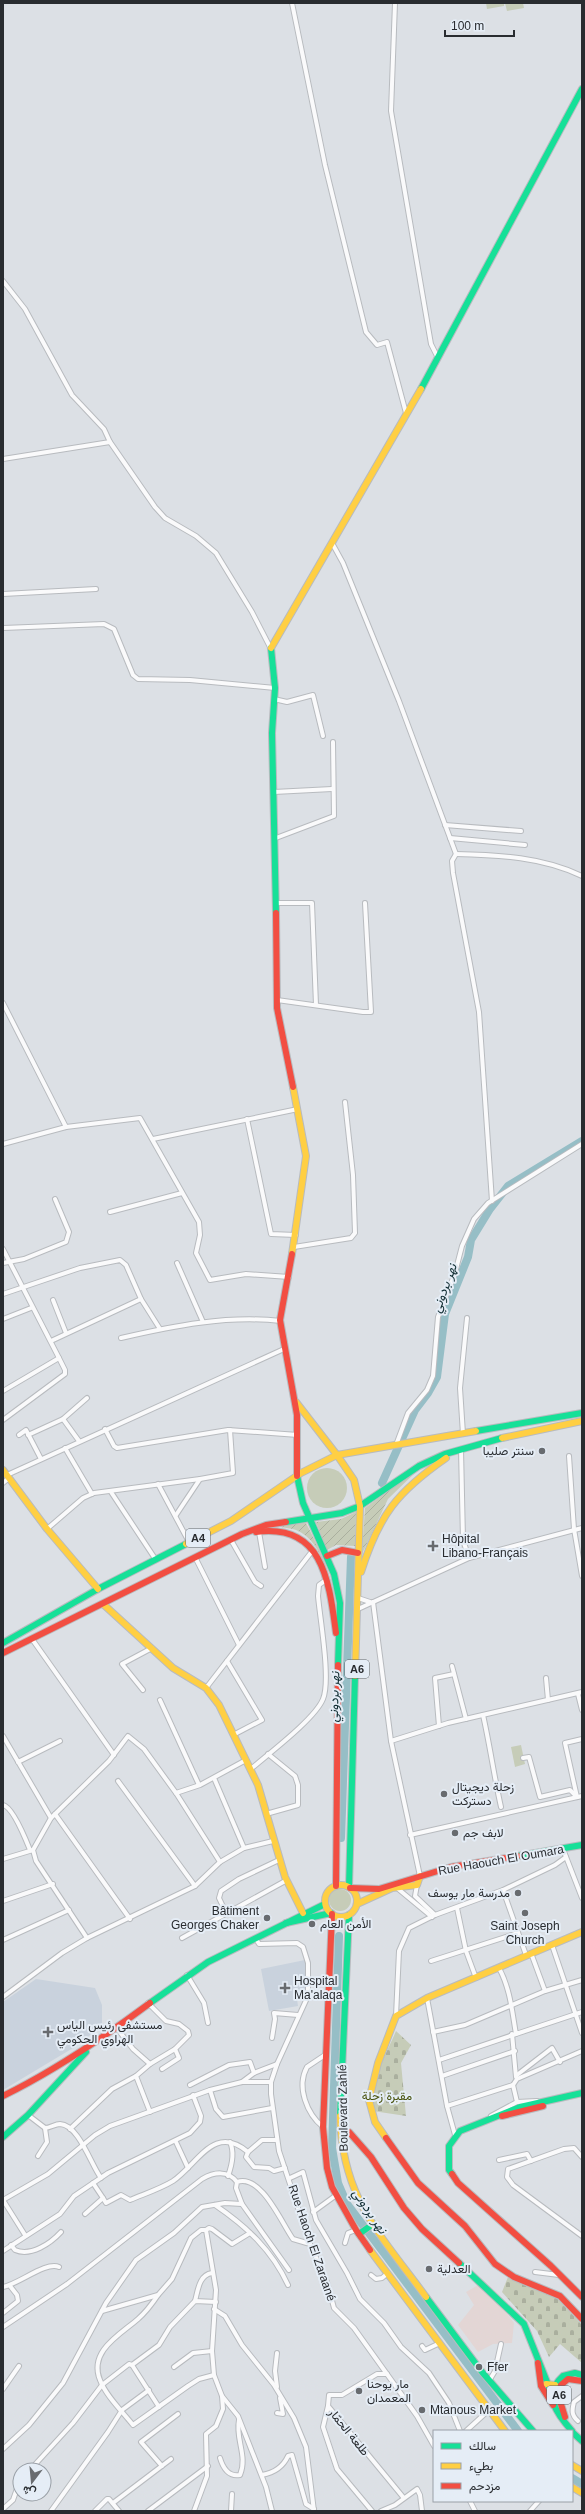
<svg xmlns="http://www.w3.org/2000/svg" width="585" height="2514" font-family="Helvetica,Vazirmatn,sans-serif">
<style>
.commercial{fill:#e3d6d5}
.built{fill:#c9d2dd}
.grass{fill:#c6ccb8}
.cemetery{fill:url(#cemetery-stones)}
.garden{fill:url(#garden-furrows)}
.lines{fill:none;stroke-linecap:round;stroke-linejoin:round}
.river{stroke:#96bec6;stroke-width:8}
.street-casing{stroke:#b8bbbf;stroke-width:6}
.fast-casing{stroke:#b8bbbf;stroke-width:8}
.slow-casing{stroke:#b8bbbf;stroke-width:8}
.jam-casing{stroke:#b8bbbf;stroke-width:8}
.street{stroke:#fafafb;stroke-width:4}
.fast{stroke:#16e098;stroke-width:6}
.slow{stroke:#ffcf43;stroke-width:6}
.jam{stroke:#f24e42;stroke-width:6}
.poi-dot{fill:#686b6f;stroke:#e5edf6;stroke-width:1.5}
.labels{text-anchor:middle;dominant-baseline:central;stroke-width:4;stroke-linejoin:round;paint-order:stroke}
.shield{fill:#e5edf6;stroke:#61666b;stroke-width:1}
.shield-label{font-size:11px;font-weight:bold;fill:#292c30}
.poi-label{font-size:12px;fill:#292c30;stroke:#e5edf6;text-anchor:start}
.street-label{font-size:12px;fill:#292c30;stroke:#e5edf6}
.park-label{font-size:12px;fill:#48520d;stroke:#e5edf6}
.water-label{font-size:13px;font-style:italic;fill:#112e33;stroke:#e5edf6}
</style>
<defs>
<pattern id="cemetery-stones" width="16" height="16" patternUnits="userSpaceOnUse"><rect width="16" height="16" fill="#c6ccb8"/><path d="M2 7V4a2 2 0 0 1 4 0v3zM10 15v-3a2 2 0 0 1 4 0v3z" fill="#aaaf9e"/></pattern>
<pattern id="garden-furrows" width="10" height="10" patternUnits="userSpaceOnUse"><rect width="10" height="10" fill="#c6ccb8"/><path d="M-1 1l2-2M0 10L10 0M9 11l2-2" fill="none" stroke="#aaaf9e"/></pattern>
</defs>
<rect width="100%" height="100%" fill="#dce0e5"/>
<polygon class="commercial" points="478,2285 504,2310 514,2323 512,2343 493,2344 478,2352 458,2325 474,2305 466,2292"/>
<g class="built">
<polygon points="305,1960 307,1979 304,1996 297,1999 298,2006 269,2011 261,1969"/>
<polygon points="36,1979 95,1988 102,2005 102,2023 83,2042 3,2090 3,2002"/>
</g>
<g class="grass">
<polygon points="486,3 504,3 504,6 487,9"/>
<polygon points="505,3 523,3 524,8 507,11"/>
<circle cx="327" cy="1488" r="20"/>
<polygon points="521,1745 525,1764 515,1767 511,1747"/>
<circle cx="340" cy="1900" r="11"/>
</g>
<g class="cemetery">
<path d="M396,2031L411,2045L401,2063L406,2116L373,2111C367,2085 386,2055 396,2031Z"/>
<polygon points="508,2277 556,2297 582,2325 582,2363 560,2344 549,2357 537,2331 502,2292"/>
</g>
<g class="garden">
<polygon points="421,1467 388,1499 362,1554 365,1508"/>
<polygon points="356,1512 355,1546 336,1545 327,1550 316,1522 341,1519"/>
<path d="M306,1523C322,1554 335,1581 336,1616C329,1588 327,1543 296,1530C288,1527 279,1528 271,1525Z"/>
</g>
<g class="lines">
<g class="river">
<polyline points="382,1483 415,1410 428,1393 437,1377 445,1314 468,1257 471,1240 490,1209 508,1186 582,1141"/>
<polyline points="341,1838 351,1557"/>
<polyline points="339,1936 332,2148 338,2183 347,2204 518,2431"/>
<polyline points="572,2478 582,2484"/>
</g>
<g class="street-casing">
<g id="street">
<polyline points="292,3 325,165 366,332 377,345 387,342 406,413"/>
<polyline points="395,3 391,111 431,344 437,356"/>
<polyline points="3,281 25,309 72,395 104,429 110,442 155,507 165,518 196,536 216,553 252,612 271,649"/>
<polyline points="3,459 110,442"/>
<polyline points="332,543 343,563 399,701 456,854"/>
<polyline points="3,594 96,589"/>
<polyline points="3,628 104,624 114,629 133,675 138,679 190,680 275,688"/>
<polyline points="274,699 287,702 313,695 323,736"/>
<polyline points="274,792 332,789"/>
<polyline points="445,825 521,831"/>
<polyline points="276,838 334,816 333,742"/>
<polyline points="450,838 525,845"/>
<polyline points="456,854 452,861 453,873 479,1012 492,1201"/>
<path d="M456,854C499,855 543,857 582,876"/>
<polyline points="276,903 312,903 316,1005"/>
<polyline points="277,1000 363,1012 371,1012 365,903"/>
<polyline points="3,1003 66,1127"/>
<polyline points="247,1119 271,1234 296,1235"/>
<polyline points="153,1139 298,1109"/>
<polyline points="3,1144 66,1127 140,1118 199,1222 200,1235 196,1253 210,1280 246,1274 289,1277"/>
<polyline points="110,1212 182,1193"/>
<polyline points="294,1247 351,1238 355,1233 353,1175 345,1102"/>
<polyline points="3,1249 59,1358 3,1391"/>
<polyline points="3,1263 24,1259 66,1242 69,1232 55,1199"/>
<polyline points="177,1263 203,1322"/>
<polyline points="3,1294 80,1268 120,1260 126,1265 141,1299 160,1329"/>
<polyline points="53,1300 66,1333"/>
<polyline points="3,1319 31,1308"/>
<path d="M121,1338C173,1326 227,1315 281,1321"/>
<polyline points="51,1341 141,1299"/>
<polyline points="63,1419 79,1441"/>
<polyline points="3,1420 65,1374 65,1370 59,1358"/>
<polyline points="105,1429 114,1446 117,1448 228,1430 298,1435"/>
<polyline points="463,1434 460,1388 467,1318"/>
<polyline points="19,1435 26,1430 41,1459"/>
<polyline points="28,1435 63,1419 87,1398"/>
<polyline points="396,1445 408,1413 427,1390 433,1376 438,1317 455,1273 462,1246 474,1219 488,1203 582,1144"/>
<polyline points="65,1448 92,1494"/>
<polyline points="461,1449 463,1540 469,1558"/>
<polyline points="569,1456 574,1529 582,1576"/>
<polyline points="7,1475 284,1349"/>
<polyline points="3,1483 9,1478"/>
<polyline points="158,1484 189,1542"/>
<polyline points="111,1492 156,1560"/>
<polyline points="176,1515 200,1479 233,1473 230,1430"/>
<polyline points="47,1529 83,1498 94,1493 200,1479"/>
<polyline points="259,1532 265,1567"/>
<polyline points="231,1540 255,1582 261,1586"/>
<polyline points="195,1557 239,1645"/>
<polyline points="358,1598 370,1602"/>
<polyline points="373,1602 391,1741 420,1876"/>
<polyline points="358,1609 469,1558 582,1528"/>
<polyline points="32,1639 114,1755"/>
<polyline points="227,1661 262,1720 235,1734"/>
<polyline points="452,1666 466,1719"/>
<polyline points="546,1678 548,1700"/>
<polyline points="206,1688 313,1550"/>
<polyline points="143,1690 122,1664 152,1648"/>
<polyline points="578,1694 582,1710"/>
<polyline points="160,1700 199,1785"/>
<path d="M483,1715C490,1746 494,1776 501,1807"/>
<polyline points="439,1726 435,1678 454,1674"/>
<polyline points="3,1736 51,1818"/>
<polyline points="391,1741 448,1723 582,1692"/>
<polyline points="523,1758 529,1757 540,1797 570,1790 577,1797"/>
<polyline points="18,1762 60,1741"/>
<path d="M251,1769C268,1754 315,1719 323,1699C331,1680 320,1619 318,1596L319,1585L326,1580"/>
<polyline points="214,1778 244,1848"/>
<polyline points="118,1781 195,1886"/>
<polyline points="176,1793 200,1785 246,1760"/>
<polyline points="577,1797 565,1743 582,1739"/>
<path d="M3,1805C13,1807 26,1840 30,1850"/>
<polyline points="55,1814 130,1919"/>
<polyline points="266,1814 298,1805 298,1785 295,1776 268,1754"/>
<polyline points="410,1835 582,1796"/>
<polyline points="563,1849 582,1898"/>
<polyline points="3,1859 33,1850"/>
<polyline points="417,1885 415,1896 435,1915"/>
<polyline points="397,1888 432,1917"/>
<polyline points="503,1890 526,1955"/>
<polyline points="3,1901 53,1884"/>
<polyline points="457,1908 466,1951 476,1978"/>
<polyline points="226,1913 219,1898 221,1891 239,1879 279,1860"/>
<polyline points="87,1938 36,1861 33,1850 51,1818 109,1761 128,1736 144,1749 176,1793 220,1862"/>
<polyline points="182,1938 287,1880"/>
<polyline points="256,1939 259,1944 297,1943 303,1947 308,1963 308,1996 277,2064 271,2082 271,2094 279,2151 310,2244 327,2282 334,2308 354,2328 417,2416 434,2446"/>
<polyline points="3,1940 69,1910"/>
<polyline points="552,1945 582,2033"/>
<polyline points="531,1953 545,1991"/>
<polyline points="431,1961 518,1933"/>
<path d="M499,1968C510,1988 512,2011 516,2034L582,2012"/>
<polyline points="187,1975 204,2003 208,2023"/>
<polyline points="3,1997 62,1953 87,1938 195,1886 220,1862 244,1848 273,1841"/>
<polyline points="427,1998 447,2106 455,2135"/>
<polyline points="148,2003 166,2021 179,2024 188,2031 189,2035 175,2049 150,2064"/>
<polyline points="396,2016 399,1951 409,1928 435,1915 503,1890 555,1865 566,1857"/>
<polyline points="116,2027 133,2049 150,2064 136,2076 150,2112"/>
<polyline points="433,2032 465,2025 545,1991 582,1980"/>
<polyline points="512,2034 516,2077"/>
<polyline points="272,2038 275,2019 274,2013 298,2015"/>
<polyline points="439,2060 516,2034"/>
<polyline points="162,2069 179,2058 175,2049"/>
<polyline points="517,2075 552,2048 560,2062"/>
<polyline points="442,2076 515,2051"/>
<polyline points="242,2082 254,2073 277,2064"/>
<polyline points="190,2085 229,2065 250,2062 254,2073"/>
<polyline points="210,2090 216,2109 223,2117 272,2108"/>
<polyline points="517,2102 537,2101"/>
<polyline points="447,2106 513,2085 517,2079 582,2051"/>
<path d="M28,2115L45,2128C50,2128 55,2124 60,2124C79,2125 91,2165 101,2178"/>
<polyline points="491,2116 517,2102 513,2085"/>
<path d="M323,2127C307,2114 296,2087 307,2067L325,2055"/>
<polyline points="70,2129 112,2089 136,2076"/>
<polyline points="176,2142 188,2168"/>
<polyline points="248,2152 246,2157 254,2167 269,2168 274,2171 285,2168"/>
<polyline points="38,2156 47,2142 45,2128"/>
<polyline points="582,2157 574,2148 564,2149 508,2169 507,2177 513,2185 582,2236"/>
<polyline points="499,2160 527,2154 531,2161"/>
<path d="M228,2176C232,2165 235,2153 230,2142"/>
<polyline points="290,2178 303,2172 316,2220 347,2273 360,2299 384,2323 401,2347 429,2373 449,2403 460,2431"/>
<path d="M103,2198L106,2203L121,2195L130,2200C144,2194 160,2189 173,2181C198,2164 214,2123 248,2152L262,2140H277"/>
<polyline points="3,2200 48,2174 95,2135 110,2126 210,2090 242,2082 271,2082"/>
<polyline points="3,2200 25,2235"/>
<polyline points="242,2204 289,2270"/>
<path d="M215,2205C246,2226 272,2250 288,2285"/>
<polyline points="313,2212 335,2196"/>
<polyline points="85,2214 103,2198 93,2183"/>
<polyline points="206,2230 209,2228 212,2229 232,2244 250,2233"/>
<polyline points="345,2243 348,2233 356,2230"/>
<path d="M11,2245L15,2250C31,2257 51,2243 61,2232"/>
<polyline points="3,2251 60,2214 74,2196 108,2173 190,2133 200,2122 201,2116 193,2095"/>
<polyline points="535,2272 559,2275"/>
<polyline points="371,2275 376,2279 382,2278 388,2273"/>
<path d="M3,2287C19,2284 46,2261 59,2267"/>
<path d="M158,2295C152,2304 146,2312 138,2319C121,2334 88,2351 100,2380C106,2396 122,2411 133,2425L188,2386L199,2379L214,2375"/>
<path d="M195,2301C198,2290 199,2275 212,2273"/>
<polyline points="214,2309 225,2316 242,2345 274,2385 294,2418 306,2447 314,2511"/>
<polyline points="102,2311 158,2295 172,2279 191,2238 201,2230 206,2230 216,2290 212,2351 214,2375 222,2396 223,2409 216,2426 206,2434 207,2476 194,2511"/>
<polyline points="3,2313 18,2301 17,2295 10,2286"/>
<path d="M3,2327L67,2284L202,2179C214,2172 228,2170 237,2182"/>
<polyline points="422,2346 425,2350 440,2343"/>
<polyline points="277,2353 275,2371 277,2387"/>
<polyline points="132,2365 159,2345 170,2327 195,2301 216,2302"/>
<polyline points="174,2367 193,2353 212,2351"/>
<polyline points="387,2374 377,2374 342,2395 329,2395 328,2406 403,2497"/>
<polyline points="489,2381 495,2371 501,2344"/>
<polyline points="3,2389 19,2366"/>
<polyline points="222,2396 238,2416 266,2487 272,2511"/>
<polyline points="328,2406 323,2427 337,2469 372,2511"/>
<polyline points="277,2413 283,2414 280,2398"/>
<path d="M578,2421C571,2415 572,2410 574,2402L582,2396"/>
<polyline points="466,2431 489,2410"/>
<path d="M3,2449L29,2425L63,2383L106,2303L136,2260L174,2233L202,2207L225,2203L242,2204L236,2188L237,2182C261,2173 282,2224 293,2239L310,2244"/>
<path d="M220,2458C223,2468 229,2477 240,2475C248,2456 235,2439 239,2420"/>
<polyline points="162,2466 141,2442 178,2414"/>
<polyline points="30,2470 73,2423 102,2385 129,2364 132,2365 159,2407"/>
<path d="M262,2475C273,2473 283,2467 288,2456L292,2455L306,2504L314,2509"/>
<polyline points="470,2501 475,2511"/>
<polyline points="113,2503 171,2459"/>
<polyline points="3,2509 13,2500 20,2480"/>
<polyline points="51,2511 108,2432 122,2410 149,2390"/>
<polyline points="95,2511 107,2499 109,2499 119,2511"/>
<polyline points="148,2511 208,2466"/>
<polyline points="231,2511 232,2494"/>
<polyline points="381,2511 395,2505 417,2489 420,2495 422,2511"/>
<polyline points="530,2511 539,2501"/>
</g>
</g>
<g class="fast-casing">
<g id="fast">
<polyline points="421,389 582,89"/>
<polyline points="271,648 275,688 272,733 276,913"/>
<polyline points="476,1431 582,1413"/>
<polyline points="297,1476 303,1503 334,1574 340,1603 338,1665"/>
<polyline points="286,1522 342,1513 360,1506 419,1466 445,1454 502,1438"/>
<polyline points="3,1643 98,1589 186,1544"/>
<polyline points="518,1856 582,1845"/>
<polyline points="349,1887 355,1676"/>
<polyline points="286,1923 331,1913"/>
<polyline points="150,2003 208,1962 325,1904"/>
<polyline points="340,2116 349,1915"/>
<polyline points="3,2137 28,2115 86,2052"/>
<polyline points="452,2174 449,2170 449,2146 460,2131 520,2107 582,2093"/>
<polyline points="359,2234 373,2224"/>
<polyline points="459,2263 524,2324 553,2397"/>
<polyline points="426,2297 482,2372 533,2431"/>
<path d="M572,2431C557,2414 542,2395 563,2376L575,2373L582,2375"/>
<polyline points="572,2432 582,2441"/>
</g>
</g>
<g class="slow-casing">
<g id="slow">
<polyline points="271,648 421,389"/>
<polyline points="292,1254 306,1156 293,1087"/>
<polyline points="296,1402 337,1455"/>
<polyline points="502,1438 582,1421"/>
<polyline points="337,1455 354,1480 360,1506 355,1676"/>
<polyline points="3,1470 47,1529 98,1589"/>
<polyline points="186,1544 231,1521 301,1473 337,1455 476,1431"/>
<path d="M361,1572C379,1515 397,1492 446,1458"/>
<polyline points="103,1604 173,1668 206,1688 219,1705 258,1785 285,1877 303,1913"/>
<circle cx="341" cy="1901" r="16"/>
<polyline points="357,1904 392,1888 417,1885 420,1876"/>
<path d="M340,2116C342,2198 380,2234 426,2297"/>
<polyline points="386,2138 375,2122 369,2100 378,2063 396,2016 427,1998 582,1932"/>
<polyline points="370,2250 505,2431"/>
<polyline points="546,2384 555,2385"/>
<polyline points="572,2465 582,2471"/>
<polyline points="572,2487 582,2493"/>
</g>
</g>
<g class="jam-casing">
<g id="jam">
<polyline points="276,913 277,1008 293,1087"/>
<polyline points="292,1254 280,1320 297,1415 297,1476"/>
<path d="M256,1532C323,1523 329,1581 336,1633"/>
<polyline points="327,1556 342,1550 358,1553"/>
<polyline points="3,1653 242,1534 266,1525 286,1522"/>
<polyline points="336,1886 338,1665"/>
<polyline points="350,1888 379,1889 451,1867 518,1856"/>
<polyline points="332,1914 323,2127 327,2168 332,2187 356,2230 370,2250"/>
<path d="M3,2096C56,2070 103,2038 150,2003"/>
<polyline points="502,2116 543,2106"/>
<polyline points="342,2131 349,2132 371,2157 404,2208 422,2229 459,2263"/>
<polyline points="386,2138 418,2183 465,2226 495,2264 514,2277 560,2296 582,2319"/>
<polyline points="452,2174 458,2183 551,2266 582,2297"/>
<polyline points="538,2363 541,2386 553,2405"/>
<polyline points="565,2417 559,2398 561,2385 568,2379 582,2381"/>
</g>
</g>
<use href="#street" class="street"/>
<use href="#fast" class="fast"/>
<use href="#slow" class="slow"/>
<use href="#jam" class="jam"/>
</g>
<g class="poi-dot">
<circle cx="542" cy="1451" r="4"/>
<path d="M431 1540h4v4h4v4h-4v4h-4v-4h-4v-4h4z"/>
<circle cx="444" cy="1794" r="4"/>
<circle cx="455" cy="1833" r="4"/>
<circle cx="518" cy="1893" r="4"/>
<circle cx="525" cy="1913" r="4"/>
<circle cx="267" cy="1918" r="4"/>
<circle cx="312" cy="1924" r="4"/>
<path d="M283 1982h4v4h4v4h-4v4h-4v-4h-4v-4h4z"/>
<path d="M46 2026h4v4h4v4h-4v4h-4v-4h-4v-4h4z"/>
<circle cx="429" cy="2269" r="4"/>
<circle cx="479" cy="2367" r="4"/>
<circle cx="359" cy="2391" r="4"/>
<circle cx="422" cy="2410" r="4"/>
</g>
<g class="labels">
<g class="shield">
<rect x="186" y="1529" width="24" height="18" rx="3"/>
<rect x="345" y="1660" width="24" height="18" rx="3"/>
<rect x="547" y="2386" width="24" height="18" rx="3"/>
</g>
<g class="shield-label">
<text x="198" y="1538">A4</text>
<text x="357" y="1669">A6</text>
<text x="559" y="2395">A6</text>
</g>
<g class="poi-label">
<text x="534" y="1451" text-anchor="end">سنتر صليبا</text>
<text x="442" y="1539">Hôpital<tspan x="442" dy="14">Libano-Français</tspan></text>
<text x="452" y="1787">زحلة ديجيتال<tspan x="452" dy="14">دستركت</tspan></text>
<text x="463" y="1833">لابف جم</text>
<text x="510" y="1893" text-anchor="end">مدرسة مار يوسف</text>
<text x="259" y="1911" text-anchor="end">Bâtiment<tspan x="259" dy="14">Georges Chaker</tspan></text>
<text x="320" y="1924">الأمن العام</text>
<text x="525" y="1926" text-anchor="middle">Saint Joseph<tspan x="525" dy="14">Church</tspan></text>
<text x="294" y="1981">Hospital<tspan x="294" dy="14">Ma'alaqa</tspan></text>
<text x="57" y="2025">مستشفى رئيس الياس<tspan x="57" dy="14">الهراوي الحكومي</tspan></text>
<text x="437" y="2269">العدلية</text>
<text x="487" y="2367">Ffer</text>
<text x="367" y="2384">مار يوحنا<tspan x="367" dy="14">المعمدان</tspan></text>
<text x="430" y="2410">Mtanous Market</text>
</g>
<g class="street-label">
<text transform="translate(501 1860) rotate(-10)">Rue Haouch El Oumara</text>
<text transform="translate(343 2108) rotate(-91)">Boulevard Zahlé</text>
<text transform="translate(312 2243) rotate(71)">Rue Haoch El Zaraané</text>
<text transform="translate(349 2432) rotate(51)">طلعة الحمّار</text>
</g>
<g class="park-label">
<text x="387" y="2096">مقبرة زحلة</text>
</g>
<g class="water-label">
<text transform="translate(444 1288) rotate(-70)">نهر بردوني</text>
<text transform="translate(334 1697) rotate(-88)">نهر بردوني</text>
<text transform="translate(370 2211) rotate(56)">نهر بردوني</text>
</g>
</g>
<rect width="585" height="2514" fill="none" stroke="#292c30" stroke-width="8"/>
<rect x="433" y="2430" width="140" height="72" fill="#e5edf6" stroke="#9aa0a7"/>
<rect x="441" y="2443" width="20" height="6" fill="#16e098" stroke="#9aa0a7"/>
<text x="469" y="2450" font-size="12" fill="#292c30">سالك</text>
<rect x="441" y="2463" width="20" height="6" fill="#ffcf43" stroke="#9aa0a7"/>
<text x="469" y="2470" font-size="12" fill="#292c30">بطيء</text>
<rect x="441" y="2483" width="20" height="6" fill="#f24e42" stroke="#9aa0a7"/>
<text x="469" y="2490" font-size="12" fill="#292c30">مزدحم</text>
<g transform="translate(32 2482) rotate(196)"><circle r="19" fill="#e5edf6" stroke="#9aa0a7"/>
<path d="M0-3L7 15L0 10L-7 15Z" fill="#686b6f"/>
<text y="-6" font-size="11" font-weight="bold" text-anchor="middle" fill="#292c30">ش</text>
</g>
<path d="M445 30v6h69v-6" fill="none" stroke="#292c30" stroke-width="2"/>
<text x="451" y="30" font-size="12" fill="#292c30" stroke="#e5edf6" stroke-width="3" paint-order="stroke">100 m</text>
</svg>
